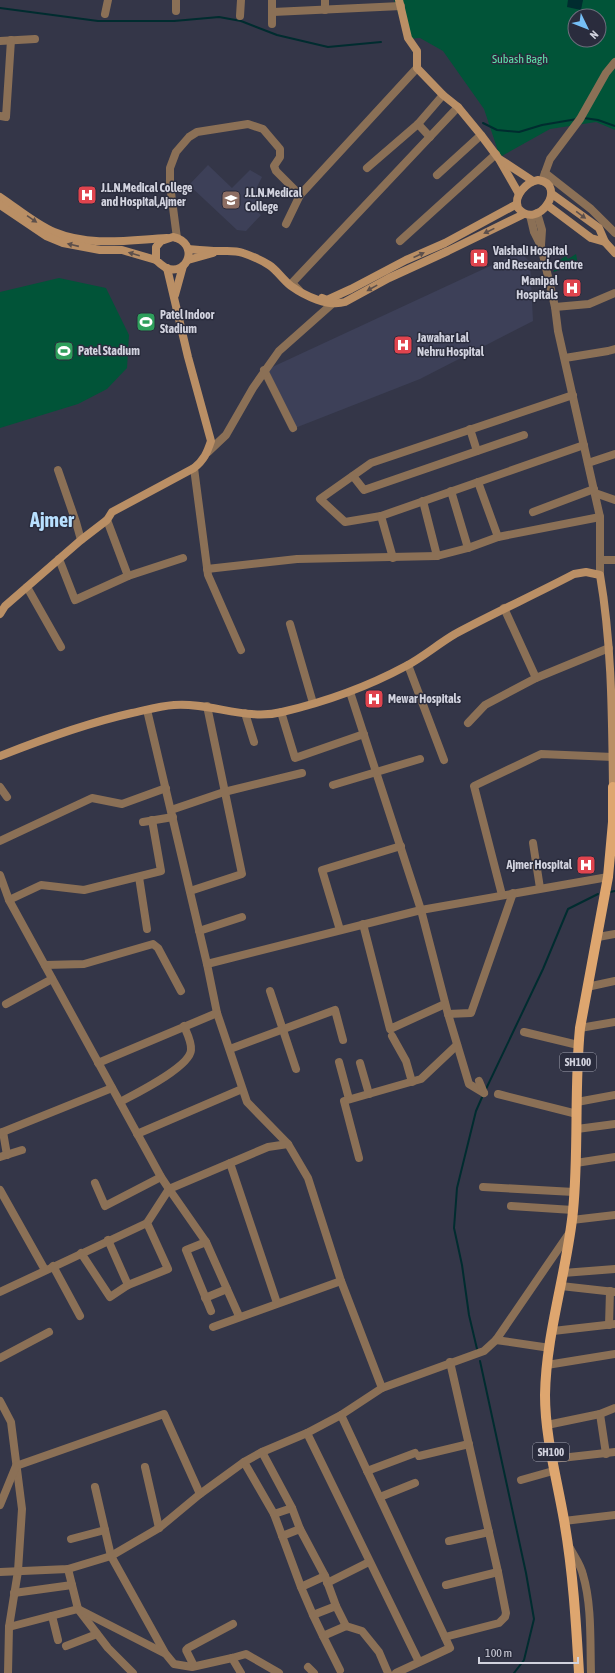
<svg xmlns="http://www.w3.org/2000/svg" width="615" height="1673" font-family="'Asap Condensed',sans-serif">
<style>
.built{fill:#3d4058}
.green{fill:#015438;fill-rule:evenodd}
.water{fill:#002c2f}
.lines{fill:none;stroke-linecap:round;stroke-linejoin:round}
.stream{stroke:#002c2f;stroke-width:2}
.street{stroke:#8b7056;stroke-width:8}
.secondary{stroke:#ba8f65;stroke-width:8}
.primary{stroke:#dea66f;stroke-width:10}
.oneway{fill:#5c4f4b}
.labels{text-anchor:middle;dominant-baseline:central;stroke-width:3;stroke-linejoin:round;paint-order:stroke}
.shield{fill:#2a2c3d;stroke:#9fa0ae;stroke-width:1}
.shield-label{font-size:11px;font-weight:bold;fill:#d1d2de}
.park-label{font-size:12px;fill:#5de3aa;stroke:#2a2c3d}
.poi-label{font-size:12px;font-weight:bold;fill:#d1d2de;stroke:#2a2c3d;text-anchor:start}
.town-label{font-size:20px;font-weight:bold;fill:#b8e0ff;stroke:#2a2c3d}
</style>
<rect width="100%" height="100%" fill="#343648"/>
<g class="built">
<polygon points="208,165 232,188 250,170 262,177 257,187 262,195 251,206 261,215 246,231 237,230 189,185"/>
<polygon points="520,252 530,262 533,321 420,379 295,428 268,369"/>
</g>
<g class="green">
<path d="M394,0H615V130L596,122L550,129L500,157L484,109L443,51L420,38L406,39ZM575,16H599V40H575Z"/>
<polygon points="576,254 578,265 553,272 561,259 566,256 568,259"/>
<polygon points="59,278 106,288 129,335 127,368 107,389 78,404 0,428 0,292"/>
</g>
<polygon class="water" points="568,0 583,0 581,10 567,7"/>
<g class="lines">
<g class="stream">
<polyline points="0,8 98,21 174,21 219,17 241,21 277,35 328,47 381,42"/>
<polyline points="584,118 598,120 615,126"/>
<polyline points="483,123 497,130 519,132 542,125 577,119"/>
<polyline points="610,892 615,891"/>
<polyline points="486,1089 543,969 568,909 598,894"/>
<polyline points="477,1349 469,1315 462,1265 454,1228 457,1188 476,1111 483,1095"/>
<polyline points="480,1361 526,1573 534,1619 524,1660 514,1673"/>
</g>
<g class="street">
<polyline points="176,0 176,11"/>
<polyline points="325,10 325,0"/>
<polyline points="273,12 401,6"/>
<polyline points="105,14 108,0"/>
<polyline points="240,16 241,0"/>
<polyline points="272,24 272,0"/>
<polyline points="0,41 35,39"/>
<polyline points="0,116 6,117 11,40"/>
<polyline points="418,124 430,137"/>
<polyline points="367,168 418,124 443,95"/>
<polyline points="545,173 591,209 615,233"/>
<polyline points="437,175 481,135"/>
<polyline points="542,181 550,159 580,119 606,73 615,62"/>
<polyline points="537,213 542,230 541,245"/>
<polyline points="530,215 534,232 541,246 555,307 558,331 600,517 600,575"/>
<polyline points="286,224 300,195 417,68"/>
<polyline points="177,238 170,185 170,168 176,152 189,137 197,132 248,124 263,129 280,149 280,157 274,166 276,171 300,195"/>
<polyline points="400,241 496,154"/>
<polyline points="299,290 292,283 458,107"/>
<polyline points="555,307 589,304 615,293"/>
<polyline points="565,358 608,351 615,349"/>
<polyline points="264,370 293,428"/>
<polyline points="573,395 371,463 320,499 345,522 381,516 584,445"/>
<polyline points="470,429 477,451"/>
<polyline points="208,452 226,435 253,388 279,351 332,304"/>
<polyline points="588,463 615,454"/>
<polyline points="194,468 208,575 241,650"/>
<polyline points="58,470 76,522 81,540"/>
<polyline points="353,476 364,490 524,435"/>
<polyline points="478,482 498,537"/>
<polyline points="451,491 468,548"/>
<polyline points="595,493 615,500"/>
<polyline points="423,501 437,556"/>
<polyline points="533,512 594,489"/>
<polyline points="381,516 393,558"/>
<polyline points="59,559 75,600 128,576 107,520"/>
<polyline points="601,560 615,560"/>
<polyline points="207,569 297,559 437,556 468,548 498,537 600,517"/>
<polyline points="128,576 183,558"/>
<polyline points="27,587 61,647"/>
<polyline points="290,624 313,703"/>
<polyline points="408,665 444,760"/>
<polyline points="536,678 609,648"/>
<polyline points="350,692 421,910 448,1014 469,1084 484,1093"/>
<polyline points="147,710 207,964 217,1013 247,1102 288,1144"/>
<polyline points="281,712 295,758 364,734"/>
<polyline points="245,713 254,742"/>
<polyline points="468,723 485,705 536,678 504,608"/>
<polyline points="333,785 420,759"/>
<polyline points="0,787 7,797"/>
<polyline points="171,810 224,792 302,773"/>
<polyline points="143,822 173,817"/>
<polyline points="0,841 92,798 122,804 166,788"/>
<polyline points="533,843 540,888"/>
<polyline points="0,875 9,900 161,1177 169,1189 268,1147 288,1144 308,1178 341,1281 382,1388"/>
<polyline points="139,877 147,929"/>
<polyline points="190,891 242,874 207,706"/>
<polyline points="502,895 474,786 541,754 613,757"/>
<polyline points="9,900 41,885 84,890 161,871 152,820"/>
<polyline points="363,924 390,1029 445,1004"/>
<polyline points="340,930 322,870 401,846"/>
<polyline points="199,931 242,917"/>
<polyline points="598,937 615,934"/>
<polyline points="207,964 421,910 608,877"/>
<polyline points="45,965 84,964 153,944 158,948 181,991"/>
<polyline points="587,987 615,981"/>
<polyline points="270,991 296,1069"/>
<polyline points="6,1004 52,979"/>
<polyline points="448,1014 471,1013 513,893"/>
<polyline points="580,1028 615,1022"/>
<polyline points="524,1032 578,1045"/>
<polyline points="392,1036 406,1061 412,1082"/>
<polyline points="230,1049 335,1010 343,1040"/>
<polyline points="339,1062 349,1099"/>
<polyline points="98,1063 217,1013"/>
<polyline points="360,1063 369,1094"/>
<polyline points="479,1081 484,1093"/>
<polyline points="498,1094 577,1114"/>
<path d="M120,1102C135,1094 190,1067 191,1050C192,1043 187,1033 184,1026"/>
<polyline points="577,1102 615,1095"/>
<polyline points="577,1129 615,1124"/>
<polyline points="3,1132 7,1155"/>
<polyline points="0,1133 112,1088"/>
<polyline points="137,1134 242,1089"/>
<polyline points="0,1157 22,1150"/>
<polyline points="359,1158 344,1101 421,1079 457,1045"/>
<polyline points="230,1163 277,1303"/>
<polyline points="576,1163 615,1157"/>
<polyline points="95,1183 105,1206 161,1177"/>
<polyline points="483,1187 574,1192"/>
<polyline points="0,1190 45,1270"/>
<polyline points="511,1206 573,1210"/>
<polyline points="572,1220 615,1215"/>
<polyline points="108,1240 128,1285"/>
<polyline points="206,1242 186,1250 211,1311"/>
<polyline points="81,1253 110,1297 128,1285 168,1269 147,1223 169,1189 206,1242 239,1316"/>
<polyline points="53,1266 80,1316"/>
<polyline points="563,1273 615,1269"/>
<polyline points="561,1286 615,1292"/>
<polyline points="0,1292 147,1223"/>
<polyline points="205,1298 227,1289"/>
<polyline points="609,1325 610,1291"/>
<polyline points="213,1327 341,1281"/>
<polyline points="553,1331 615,1324"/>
<polyline points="496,1340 550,1348"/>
<polyline points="0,1358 49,1332"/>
<polyline points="547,1365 615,1354"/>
<polyline points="0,1401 11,1422 22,1509 18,1571 9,1627 8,1673"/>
<polyline points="600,1414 606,1454"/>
<polyline points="341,1415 450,1648 396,1673"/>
<polyline points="547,1425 600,1414 615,1408"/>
<polyline points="307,1433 419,1662"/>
<polyline points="262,1452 292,1508"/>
<polyline points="419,1456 469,1444"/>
<polyline points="552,1459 615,1452"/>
<polyline points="244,1462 274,1514"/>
<polyline points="145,1467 159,1528"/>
<polyline points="367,1471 415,1453"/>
<polyline points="521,1480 553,1471"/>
<polyline points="95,1487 111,1556 165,1653 174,1664 192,1667 232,1658 246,1654 279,1673"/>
<polyline points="380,1497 415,1483"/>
<polyline points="0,1505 16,1466 164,1414 200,1494"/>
<polyline points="564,1521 615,1515"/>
<polyline points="300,1529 292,1508 274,1514 301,1587"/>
<polyline points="282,1536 300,1529 325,1576"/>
<polyline points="71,1539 105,1530"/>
<polyline points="449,1541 489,1532"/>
<path d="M570,1548C574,1556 581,1565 583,1575C592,1605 590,1642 591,1673"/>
<polyline points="68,1569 78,1609 108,1648 133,1673"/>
<polyline points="0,1572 68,1569 111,1556 159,1528 200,1494 244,1462 262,1452 307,1433 341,1415 382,1388 484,1351 496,1340 570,1232"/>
<polyline points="327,1583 369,1562"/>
<polyline points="446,1585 498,1572 450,1362"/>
<polyline points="14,1593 72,1585"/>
<polyline points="313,1615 301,1587 325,1576 336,1606"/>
<polyline points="52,1616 58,1640"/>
<polyline points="9,1627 78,1609 164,1653"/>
<polyline points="323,1636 313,1615 336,1606 346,1626"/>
<polyline points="445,1637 499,1623 505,1617 506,1613 498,1572"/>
<polyline points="66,1646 97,1634"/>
<polyline points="232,1658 241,1673"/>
<polyline points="194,1666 186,1650 188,1648 233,1624"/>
<polyline points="308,1667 314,1673"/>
<polyline points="340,1670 323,1636 346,1626 362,1631 379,1652 388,1673"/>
</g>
<g class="secondary">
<polyline points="399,0 408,38 417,51 417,68 443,95 458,107 481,135 499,159 519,194"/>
<polyline points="501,160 533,181"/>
<path d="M538,180C569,184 538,232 518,208C513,195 527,182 538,180Z"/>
<polyline points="552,194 599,228 605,242 615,253"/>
<path d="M0,197C18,209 35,224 54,232C90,247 129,240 167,238"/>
<polyline points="0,205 46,236 63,243 100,250 122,250 156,260"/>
<polyline points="547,205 591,238 605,242"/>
<path d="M173,237C200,243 188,277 166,268C163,266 159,263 156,260V247L161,241Z"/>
<path d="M188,249C199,250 209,251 219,251C228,251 235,250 243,253C252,256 261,260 269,265C277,270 283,280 291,286C305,296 328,307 345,302L389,278L448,251L524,214"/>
<polyline points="188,260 213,253"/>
<polyline points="175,295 183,266"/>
<polyline points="322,298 327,300 351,289 406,260 445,243 517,204"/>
<path d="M0,614L5,606L81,540L107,520L112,512L194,468C204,460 207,453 211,441L188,357L167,268"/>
<path d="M0,756C43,739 87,723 132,713C146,710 160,706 174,705C210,702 246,721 282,712C325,702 367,687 406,666C423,657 438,644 455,634C494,613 534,595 574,574L586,572L600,575C612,645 612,716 613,787L615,786"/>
</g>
<path class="primary" d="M579,1673C576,1622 573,1571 564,1520C557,1479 545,1437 545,1395C546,1333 567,1272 573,1211C579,1150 574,1089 580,1028L608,877L613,822V787"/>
</g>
<defs><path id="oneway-solid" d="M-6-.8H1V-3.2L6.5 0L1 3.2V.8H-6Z"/></defs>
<g class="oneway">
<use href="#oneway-solid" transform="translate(581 215) rotate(36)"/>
<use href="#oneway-solid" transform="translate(32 219) rotate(34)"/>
<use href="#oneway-solid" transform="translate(489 231) rotate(154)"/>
<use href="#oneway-solid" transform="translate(73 245) rotate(-167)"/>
<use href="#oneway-solid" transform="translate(134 254) rotate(-164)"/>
<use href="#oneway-solid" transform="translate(419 255) rotate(-24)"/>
<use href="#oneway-solid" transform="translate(372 288) rotate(151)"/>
</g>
<defs>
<g id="hospital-square" transform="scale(1)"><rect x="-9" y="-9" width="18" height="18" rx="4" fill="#e0444e" stroke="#2a2c3d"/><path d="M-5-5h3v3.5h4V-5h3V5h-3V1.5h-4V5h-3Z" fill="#fff"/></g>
<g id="university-square" transform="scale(1)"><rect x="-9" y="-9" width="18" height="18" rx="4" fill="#8d6e63" stroke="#2a2c3d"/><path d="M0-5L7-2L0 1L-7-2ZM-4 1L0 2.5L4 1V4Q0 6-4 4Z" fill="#fff"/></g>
<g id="stadium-square" transform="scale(1)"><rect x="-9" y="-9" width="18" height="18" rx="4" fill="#2e9e5b" stroke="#2a2c3d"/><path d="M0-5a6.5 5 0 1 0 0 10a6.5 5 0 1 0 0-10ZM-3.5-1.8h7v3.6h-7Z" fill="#fff"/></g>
</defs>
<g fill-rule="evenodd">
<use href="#hospital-square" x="87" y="195"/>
<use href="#university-square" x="231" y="200"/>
<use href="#hospital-square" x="479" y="258"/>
<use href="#hospital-square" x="572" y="288"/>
<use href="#stadium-square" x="146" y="322"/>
<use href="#hospital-square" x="403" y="345"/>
<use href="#stadium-square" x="64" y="351"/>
<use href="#hospital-square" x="374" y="699"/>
<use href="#hospital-square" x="586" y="865"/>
</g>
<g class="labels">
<g class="shield">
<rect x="560" y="1053" width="36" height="18" rx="3"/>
<rect x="533" y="1443" width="36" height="18" rx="3"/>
</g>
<g class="shield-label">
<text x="578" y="1062">SH100</text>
<text x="551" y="1452">SH100</text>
</g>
<g class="park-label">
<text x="520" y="59">Subash Bagh</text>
</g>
<g class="poi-label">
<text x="101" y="188">J.L.N.Medical College<tspan x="101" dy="14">and Hospital,Ajmer</tspan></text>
<text x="245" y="193">J.L.N.Medical<tspan x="245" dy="14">College</tspan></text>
<text x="493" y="251">Vaishali Hospital<tspan x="493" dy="14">and Research Centre</tspan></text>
<text x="558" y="281" text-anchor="end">Manipal<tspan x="558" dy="14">Hospitals</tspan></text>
<text x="160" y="315">Patel Indoor<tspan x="160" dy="14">Stadium</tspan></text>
<text x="417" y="338">Jawahar Lal<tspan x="417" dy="14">Nehru Hospital</tspan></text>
<text x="78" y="351">Patel Stadium</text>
<text x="388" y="699">Mewar Hospitals</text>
<text x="572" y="865" text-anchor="end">Ajmer Hospital</text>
</g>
<g class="town-label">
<text x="52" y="519">Ajmer</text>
</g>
</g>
<g transform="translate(587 28) rotate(133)"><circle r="19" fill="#2a2c3d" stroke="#6d6e7d"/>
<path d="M0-3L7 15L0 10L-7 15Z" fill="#76c0f7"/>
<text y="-6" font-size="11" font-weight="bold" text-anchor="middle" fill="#d1d2de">N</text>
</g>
<path d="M479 1657v6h99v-6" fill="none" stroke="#d1d2de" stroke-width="2"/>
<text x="485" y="1657" font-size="12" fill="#d1d2de" stroke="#2a2c3d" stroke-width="3" paint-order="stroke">100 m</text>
</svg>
